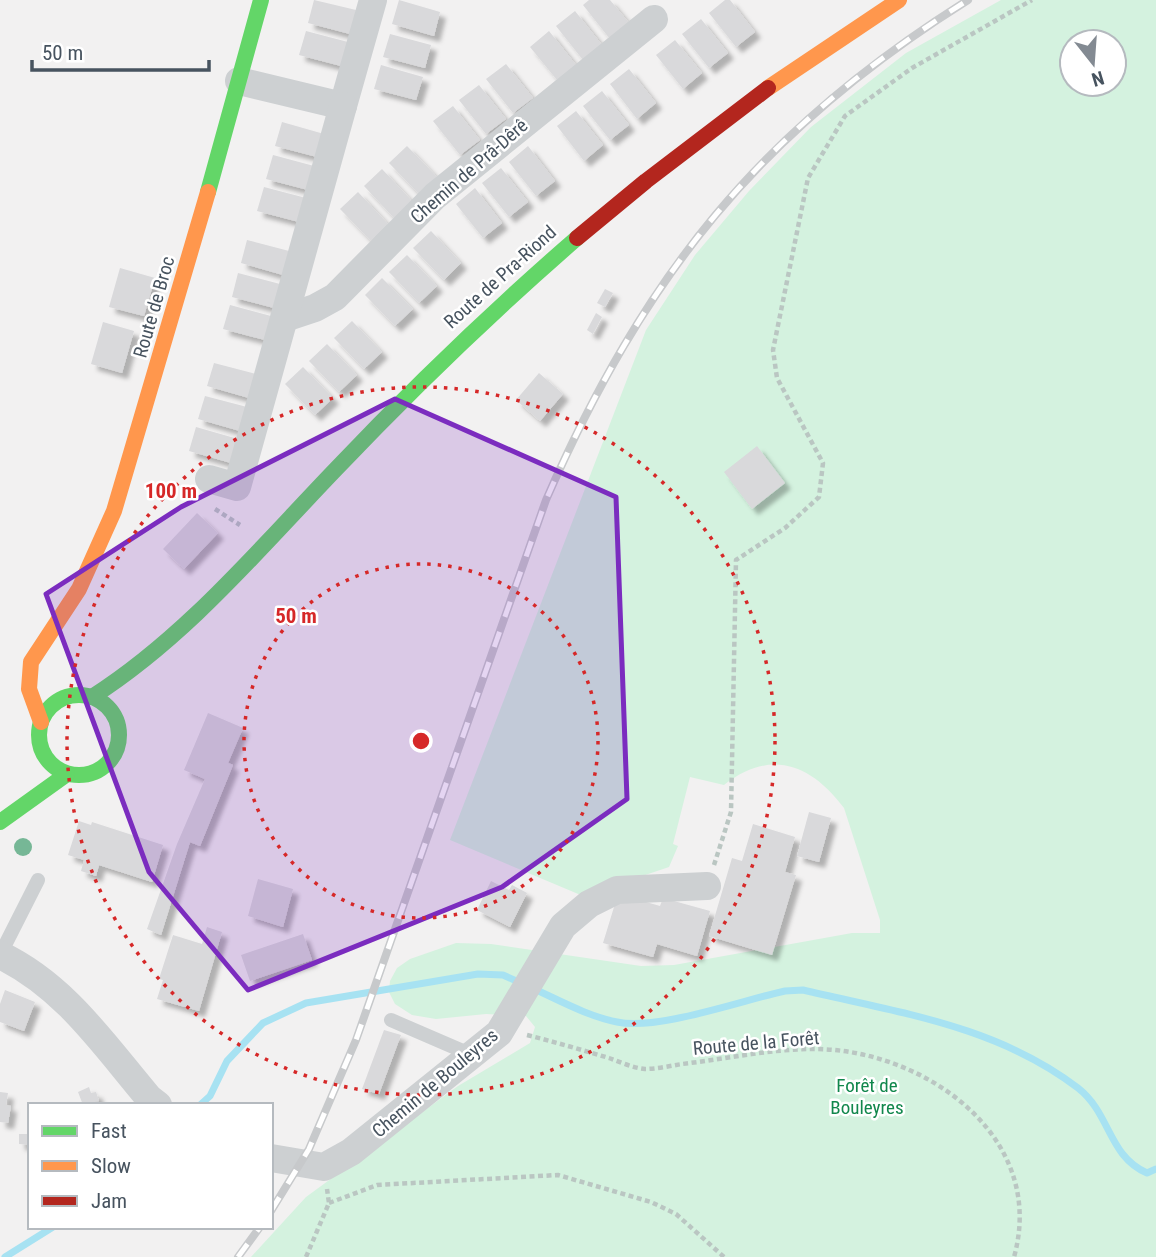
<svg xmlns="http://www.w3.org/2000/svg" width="1156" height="1257" font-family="'Roboto Condensed',sans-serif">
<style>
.green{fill:#d4f2df;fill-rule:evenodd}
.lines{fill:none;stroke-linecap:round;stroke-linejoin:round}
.stream{stroke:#a7e2f2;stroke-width:7}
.building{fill:#d9d9db;filter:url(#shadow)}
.path{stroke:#bac6c2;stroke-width:4.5;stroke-dasharray:5 3.5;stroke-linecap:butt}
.lane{stroke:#cdd0d2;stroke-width:14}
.street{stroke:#cdd0d2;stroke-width:28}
.fast{stroke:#63d668;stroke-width:16}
.slow{stroke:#ff974d;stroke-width:16}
.jam{stroke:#b3261e;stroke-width:16}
.rail-casing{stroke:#c7c9cb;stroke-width:8}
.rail{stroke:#fff;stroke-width:5;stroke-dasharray:16;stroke-linecap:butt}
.tree{fill:#76b796}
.marked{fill:#7b2cbf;fill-opacity:0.2;stroke:#7b2cbf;stroke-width:5;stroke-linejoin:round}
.ring{fill:none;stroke:#d62828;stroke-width:3.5;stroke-dasharray:3.5 7}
.labels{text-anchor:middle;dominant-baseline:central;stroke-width:5;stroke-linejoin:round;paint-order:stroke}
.street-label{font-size:19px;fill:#47535f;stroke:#fff}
.park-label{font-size:19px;fill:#11874c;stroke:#fff}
.centre{fill:#d62828;stroke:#fff;stroke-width:3.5}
.ring-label{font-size:21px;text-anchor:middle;font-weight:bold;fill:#d62828;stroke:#fff;stroke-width:5;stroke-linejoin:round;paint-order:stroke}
</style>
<defs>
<filter id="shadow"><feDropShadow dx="6" dy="6" stdDeviation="2" flood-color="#0004"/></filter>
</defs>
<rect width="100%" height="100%" fill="#f2f1f1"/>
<path class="green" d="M1001,0H1156V1257H251L306,1197L458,1086L530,1043L535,1027L526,1016L486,1014L436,1019L412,1015L395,1004L389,992L390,981L397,968L410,959L456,943L491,944L641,966L674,965L852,933H880V920L844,808C810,763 770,749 724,785L690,777L673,844L678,846L669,867L583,896L450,840L646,330L695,255L749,191L811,127L906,53ZM1072,42H1114V84H1072Z"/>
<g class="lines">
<g class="stream">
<path d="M532,988C559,1000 587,1016 617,1022C657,1031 743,1000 785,991L803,990C900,1013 997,1026 1078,1088C1111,1114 1108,1156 1147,1173L1156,1169"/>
<polyline points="200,1105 210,1096 227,1061 263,1023 306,1003 478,974 503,975 521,983"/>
<polyline points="5,1257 53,1227"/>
</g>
</g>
<g class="building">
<polygon points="314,0 356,10 350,34 308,23"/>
<polygon points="399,0 440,12 434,36 392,24"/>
<polygon points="589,0 610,0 629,23 610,39 583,5"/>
<polygon points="725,0 730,0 755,32 736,47 709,13"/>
<polygon points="575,11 602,45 583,60 556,26"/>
<polygon points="701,19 728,53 709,68 682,34"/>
<polygon points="306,31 348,42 341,66 299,55"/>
<polygon points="549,31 576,65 557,80 530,47"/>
<polygon points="390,34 431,45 425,68 383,57"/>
<polygon points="675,40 702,73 683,89 656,55"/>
<polygon points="506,64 533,98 513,113 486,79"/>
<polygon points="381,65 423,77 416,100 374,89"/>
<polygon points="629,69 656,103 637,119 610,84"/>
<polygon points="479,85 506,119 486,134 459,100"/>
<polygon points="602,91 629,125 610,140 583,106"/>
<polygon points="453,106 480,140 460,155 433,121"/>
<polygon points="576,111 603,145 584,161 557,126"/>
<polygon points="282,122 324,134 317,157 275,146"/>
<polygon points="407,146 437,177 419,194 389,163"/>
<polygon points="528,146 555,181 536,196 509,162"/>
<polygon points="273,155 314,166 308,190 266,179"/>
<polygon points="501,168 528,202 509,217 482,183"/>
<polygon points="382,169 412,201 394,218 364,186"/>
<polygon points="264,187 306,198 299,222 257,211"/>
<polygon points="475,188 502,223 483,238 456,204"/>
<polygon points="358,192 388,224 371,241 340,209"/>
<polygon points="431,231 461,263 444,280 413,248"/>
<polygon points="247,240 289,251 283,275 241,263"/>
<polygon points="407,255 437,286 419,303 389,272"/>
<polygon points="120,268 155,278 144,316 109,307"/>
<polygon points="238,273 280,284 274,308 232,297"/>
<polygon points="382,278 413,309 395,326 365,295"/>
<polygon points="605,289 613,293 605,307 597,303"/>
<polygon points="230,305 271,316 265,340 223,329"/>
<polygon points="596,313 602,317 593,334 587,330"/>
<polygon points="352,321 382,352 364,369 334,338"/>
<polygon points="103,322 134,331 122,373 91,364"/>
<polygon points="327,344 357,375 339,392 309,361"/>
<polygon points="214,363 256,374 249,398 207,386"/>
<polygon points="303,367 333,398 315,415 285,384"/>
<polygon points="539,373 563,394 540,421 516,400"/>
<polygon points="205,396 247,407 240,431 198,419"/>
<polygon points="196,427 238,439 231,463 189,451"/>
<polygon points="757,446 785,483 752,509 724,472"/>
<polygon points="197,513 218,533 184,569 163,549"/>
<polygon points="208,713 243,728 228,763 233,765 200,846 190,842 161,935 147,929 177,844 205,779 184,770"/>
<polygon points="809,812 831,818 819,862 797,856"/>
<polygon points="79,821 91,825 92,822 163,845 152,882 99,865 96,876 81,871 84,860 68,855"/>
<polygon points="753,824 795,837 785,872 796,875 772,955 709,936 732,858 742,861"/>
<polygon points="258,879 293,889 283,927 248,916"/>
<polygon points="491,881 509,890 512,885 527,893 510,927 477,910"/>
<polygon points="618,894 660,906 663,898 710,911 697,956 657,944 653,957 603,943"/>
<polygon points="207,927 222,932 199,1011 157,999 163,980 159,979 173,935 202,944"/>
<polygon points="303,934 312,960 250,981 241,955"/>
<polygon points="5,990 35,1002 24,1031 0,1022 0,1004"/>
<polygon points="384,1030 401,1035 379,1094 362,1089"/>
<polygon points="89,1087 91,1093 96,1092 99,1101 83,1105 78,1092"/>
<polygon points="0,1092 8,1093 6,1105 11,1106 8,1123 0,1122"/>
<polygon points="19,1134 30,1134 30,1145 19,1144"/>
</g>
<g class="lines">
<g class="path">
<polyline points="215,509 240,525"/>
<polyline points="714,865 731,812 736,560 785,528 819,497 823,463 777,378 773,350 808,178 845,116 912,68 1032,0"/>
<path d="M527,1035C555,1042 582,1050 609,1058C620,1062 633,1068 645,1069C656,1069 670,1066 682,1064C725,1059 770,1049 814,1049C923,1049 1048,1136 1014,1257"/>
<polyline points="329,1203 377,1185 558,1175 651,1202 676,1214 724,1257"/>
<polyline points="306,1257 329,1203 327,1189"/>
</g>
<g class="lane">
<polyline points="0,955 38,880"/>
<polyline points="391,1020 472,1055"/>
</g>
<g class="street">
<polyline points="239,81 343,106 373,0"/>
<polyline points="285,318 315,308 335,297 435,196 654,19"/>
<polyline points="209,479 237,487 343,106"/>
<path d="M0,955C65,986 104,1045 149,1098L158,1105"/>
<polyline points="271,1158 324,1167 351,1152 499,1033 563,926 589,904 617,890 707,886"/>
</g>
<g class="fast">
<polyline points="208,192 261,0"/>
<circle cx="79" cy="735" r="40"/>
<path d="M92,697C186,637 259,549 336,469C413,388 493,311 577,238"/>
<polyline points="0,822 67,774"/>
</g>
<g class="slow">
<polyline points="768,88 899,0"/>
<polyline points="41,722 29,689 31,662 79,589 114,511 208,192"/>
</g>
<polyline class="jam" points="577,238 646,181 768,88"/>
<g class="rail-casing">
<g id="rail">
<path d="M271,1211L309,1149L356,1040L546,500C644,276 759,131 968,0"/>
<polyline points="238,1257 260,1227"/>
</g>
</g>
<use href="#rail" class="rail"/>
</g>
<circle class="tree" cx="23" cy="847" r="9"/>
<path class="marked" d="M395,399L616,497L627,799L502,887L248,990L149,872L46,594L181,507Z"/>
<g class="ring">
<circle cx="421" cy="741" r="177"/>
<circle cx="421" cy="741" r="354"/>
</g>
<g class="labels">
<g class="street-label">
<text transform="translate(469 171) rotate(-41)">Chemin de Prâ-Dêrê</text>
<text transform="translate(500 277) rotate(-42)">Route de Pra-Riond</text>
<text transform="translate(154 307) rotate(-74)">Route de Broc</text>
<text transform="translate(756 1043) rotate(-5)">Route de la Forêt</text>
<text transform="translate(435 1083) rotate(-40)">Chemin de Bouleyres</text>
</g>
<g class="park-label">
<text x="867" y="1085">Forêt de<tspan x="867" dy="22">Bouleyres</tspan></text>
</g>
</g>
<circle cx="421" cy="741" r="10" class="centre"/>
<g class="ring-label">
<text x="171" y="498">100 m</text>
<text x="296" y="623">50 m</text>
</g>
<rect x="28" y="1103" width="245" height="126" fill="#ffffff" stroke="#b5babf" stroke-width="2"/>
<rect x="42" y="1126" width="35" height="10" fill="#63d668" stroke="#b5babf" stroke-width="2"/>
<text x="91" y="1138" font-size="21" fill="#47535f">Fast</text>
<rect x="42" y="1161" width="35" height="10" fill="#ff974d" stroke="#b5babf" stroke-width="2"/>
<text x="91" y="1173" font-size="21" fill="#47535f">Slow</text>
<rect x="42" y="1196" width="35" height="10" fill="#b3261e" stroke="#b5babf" stroke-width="2"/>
<text x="91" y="1208" font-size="21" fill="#47535f">Jam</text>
<g transform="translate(1093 63) rotate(163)"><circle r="33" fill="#ffffff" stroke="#b5babf" stroke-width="2"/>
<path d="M0-5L12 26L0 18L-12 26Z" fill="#838a92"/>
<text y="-10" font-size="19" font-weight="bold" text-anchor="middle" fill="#47535f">N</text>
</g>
<path d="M32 60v10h177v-10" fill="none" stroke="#47535f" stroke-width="3.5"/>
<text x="42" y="60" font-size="21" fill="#47535f" stroke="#ffffff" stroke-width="5" paint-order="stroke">50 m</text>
</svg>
